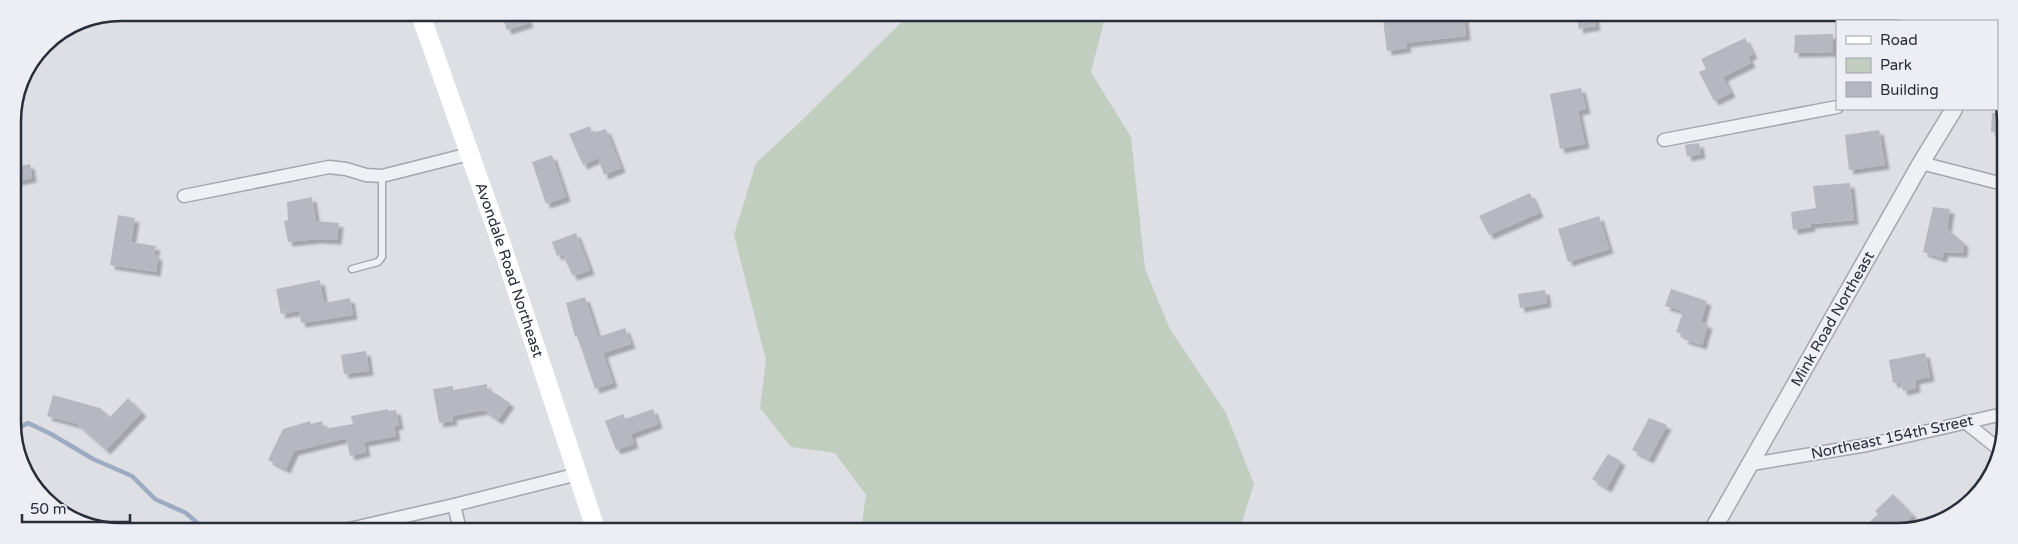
<svg xmlns="http://www.w3.org/2000/svg" width="2018" height="544" font-family="'Varela Round',sans-serif">
<style>
.green{fill:#c1cebf}
.lines{fill:none;stroke-linecap:round;stroke-linejoin:round}
.stream{stroke:#9caac2;stroke-width:4.5}
.building{fill:#b5b8c1;filter:url(#shadow)}
.service-casing{stroke:#a3a6ae;stroke-width:9}
.minor-casing{stroke:#a3a6ae;stroke-width:15}
.tertiary-casing{stroke:#a3a6ae;stroke-width:19}
.service{stroke:#eff0f4;stroke-width:6}
.minor{stroke:#eff0f4;stroke-width:12}
.tertiary{stroke:#eff0f4;stroke-width:16}
.secondary{stroke:#fff;stroke-width:19}
.labels{text-anchor:middle;dominant-baseline:central;stroke-width:4;stroke-linejoin:round;paint-order:stroke}
.street-label{font-size:15px;fill:#282d3a;stroke:#eceef3}
.rim{fill:none;stroke:#282d3a;stroke-width:2.5}
</style>
<defs>
<filter id="shadow"><feDropShadow dx="4.5" dy="4.5" stdDeviation="1" flood-color="#0004"/></filter>
</defs>
<rect width="100%" height="100%" fill="#dddfe5"/>
<polygon class="green" points="911,13 1106,14 1091,72 1131,137 1145,269 1170,329 1226,413 1254,484 1239,531 861,530 866,495 835,453 791,447 760,408 766,360 734,235 756,163 801,121"/>
<g class="lines">
<polyline class="stream" points="15,430 28,423 51,434 93,459 132,476 155,499 186,513 204,529"/>
</g>
<g class="building">
<polygon points="501,13 525,13 529,23 507,30"/>
<polygon points="1428,14 1438,14 1438,19 1464,16 1466,36 1406,43 1407,48 1387,51 1383,20"/>
<polygon points="1576,14 1594,14 1596,26 1579,29"/>
<polygon points="1833,34 1833,52 1794,53 1795,35"/>
<polygon points="1745,38 1753,54 1748,57 1751,63 1723,77 1731,93 1714,101 1699,72 1706,69 1701,59"/>
<polygon points="1581,88 1586,109 1578,111 1585,144 1560,149 1550,94"/>
<polygon points="2003,112 2003,134 1991,132 1992,113"/>
<polygon points="590,126 592,133 606,129 621,168 604,175 598,158 583,165 569,134"/>
<polygon points="1879,130 1885,165 1849,170 1845,135"/>
<polygon points="1699,143 1701,154 1687,157 1685,145"/>
<polygon points="552,155 566,197 546,204 532,162"/>
<polygon points="30,164 32,178 17,181 15,167"/>
<polygon points="1850,183 1854,220 1811,224 1811,227 1793,230 1791,212 1816,208 1813,186"/>
<polygon points="1530,193 1539,213 1489,235 1479,216"/>
<polygon points="312,197 316,221 339,223 337,240 316,239 288,242 284,221 288,220 287,202"/>
<polygon points="1933,207 1950,209 1947,229 1964,243 1963,253 1944,252 1942,258 1923,252"/>
<polygon points="118,215 135,218 131,242 156,246 154,255 158,256 156,272 110,265"/>
<polygon points="1599,216 1609,249 1568,262 1558,229"/>
<polygon points="576,233 590,270 573,276 562,254 557,256 552,242"/>
<polygon points="320,280 324,303 350,298 353,315 301,323 299,311 281,314 276,289"/>
<polygon points="1671,289 1707,301 1701,322 1708,324 1702,345 1683,339 1685,335 1676,332 1683,311 1665,306"/>
<polygon points="1545,290 1547,303 1520,308 1518,294"/>
<polygon points="585,297 598,337 625,328 631,344 603,353 613,383 595,389 577,336 575,337 566,303"/>
<polygon points="366,351 369,371 344,374 341,355"/>
<polygon points="1925,353 1930,377 1915,380 1916,388 1903,391 1900,382 1893,383 1889,360"/>
<polygon points="487,384 487,388 510,403 498,420 484,410 452,416 453,421 439,423 433,389 453,386 453,390"/>
<polygon points="53,395 100,408 110,417 128,398 142,412 106,450 77,424 47,416"/>
<polygon points="388,409 388,411 396,410 399,425 394,426 396,436 364,442 366,452 350,456 346,438 294,451 286,469 268,460 283,429 310,421 311,424 322,421 324,429 353,424 351,416"/>
<polygon points="653,409 658,424 631,434 634,444 616,450 605,421 623,414 625,419"/>
<polygon points="1649,418 1667,425 1649,459 1632,450"/>
<polygon points="1608,454 1621,461 1607,488 1592,479"/>
<polygon points="1893,494 1913,515 1896,531 1860,531 1878,514 1875,511"/>
</g>
<g class="lines">
<g class="service-casing">
<polyline id="service" points="352,269 378,262 382,257 382,176"/>
</g>
<g class="minor-casing">
<g id="minor">
<polyline points="1664,140 1837,107"/>
<polyline points="1921,163 2003,184"/>
<polyline points="184,196 329,167 346,169 366,175 382,176 469,154"/>
<polyline points="1965,422 2000,450"/>
<polyline points="1752,464 1867,445 2003,414"/>
<polyline points="454,505 460,530"/>
<polyline points="345,530 454,505 578,474"/>
</g>
</g>
<g class="tertiary-casing">
<g id="tertiary">
<path id="s1" d="M1712,531L1921,163L1954,109"/>
</g>
</g>
<use href="#service" class="service"/>
<use href="#minor" class="minor"/>
<use href="#tertiary" class="tertiary"/>
<path class="secondary" id="s2" d="M420,13L498,234L596,530"/>
</g>
<g class="labels">
<g class="street-label">
<text stroke="none"><textPath href="#s2" startOffset="272">Avondale Road Northeast</textPath></text>
<text stroke="none"><textPath href="#s1" startOffset="244">Mink Road Northeast</textPath></text>
<text transform="translate(1892 437) rotate(-12)">Northeast 154th Street</text>
</g>
</g>
<path d="M0 0H2018V544H0ZM121 21H1897A100 100 0 0 1 1997 121V423A100 100 0 0 1 1897 523H121A100 100 0 0 1 21 423V121A100 100 0 0 1 121 21Z" fill="#eceef3" fill-rule="evenodd"/>
<path class="rim" d="M121 21H1897A100 100 0 0 1 1997 121V423A100 100 0 0 1 1897 523H121A100 100 0 0 1 21 423V121A100 100 0 0 1 121 21Z"/>
<rect x="1836" y="20" width="162" height="90" fill="#eceef3" stroke="#9ea1a9"/>
<rect x="1846" y="36" width="25" height="8" fill="#ffffff" stroke="#9ea1a9"/>
<text x="1880" y="45" font-size="15" fill="#282d3a">Road</text>
<rect x="1846" y="58" width="25" height="15" fill="#c1cebf" stroke="#9ea1a9"/>
<text x="1880" y="70" font-size="15" fill="#282d3a">Park</text>
<rect x="1846" y="82" width="25" height="15" fill="#b5b8c1" stroke="#9ea1a9"/>
<text x="1880" y="95" font-size="15" fill="#282d3a">Building</text>
<path d="M22 514v8h108v-8" fill="none" stroke="#282d3a" stroke-width="2.5"/>
<text x="30" y="514" font-size="15" fill="#282d3a" stroke="#eceef3" stroke-width="4" paint-order="stroke">50 m</text>
</svg>
